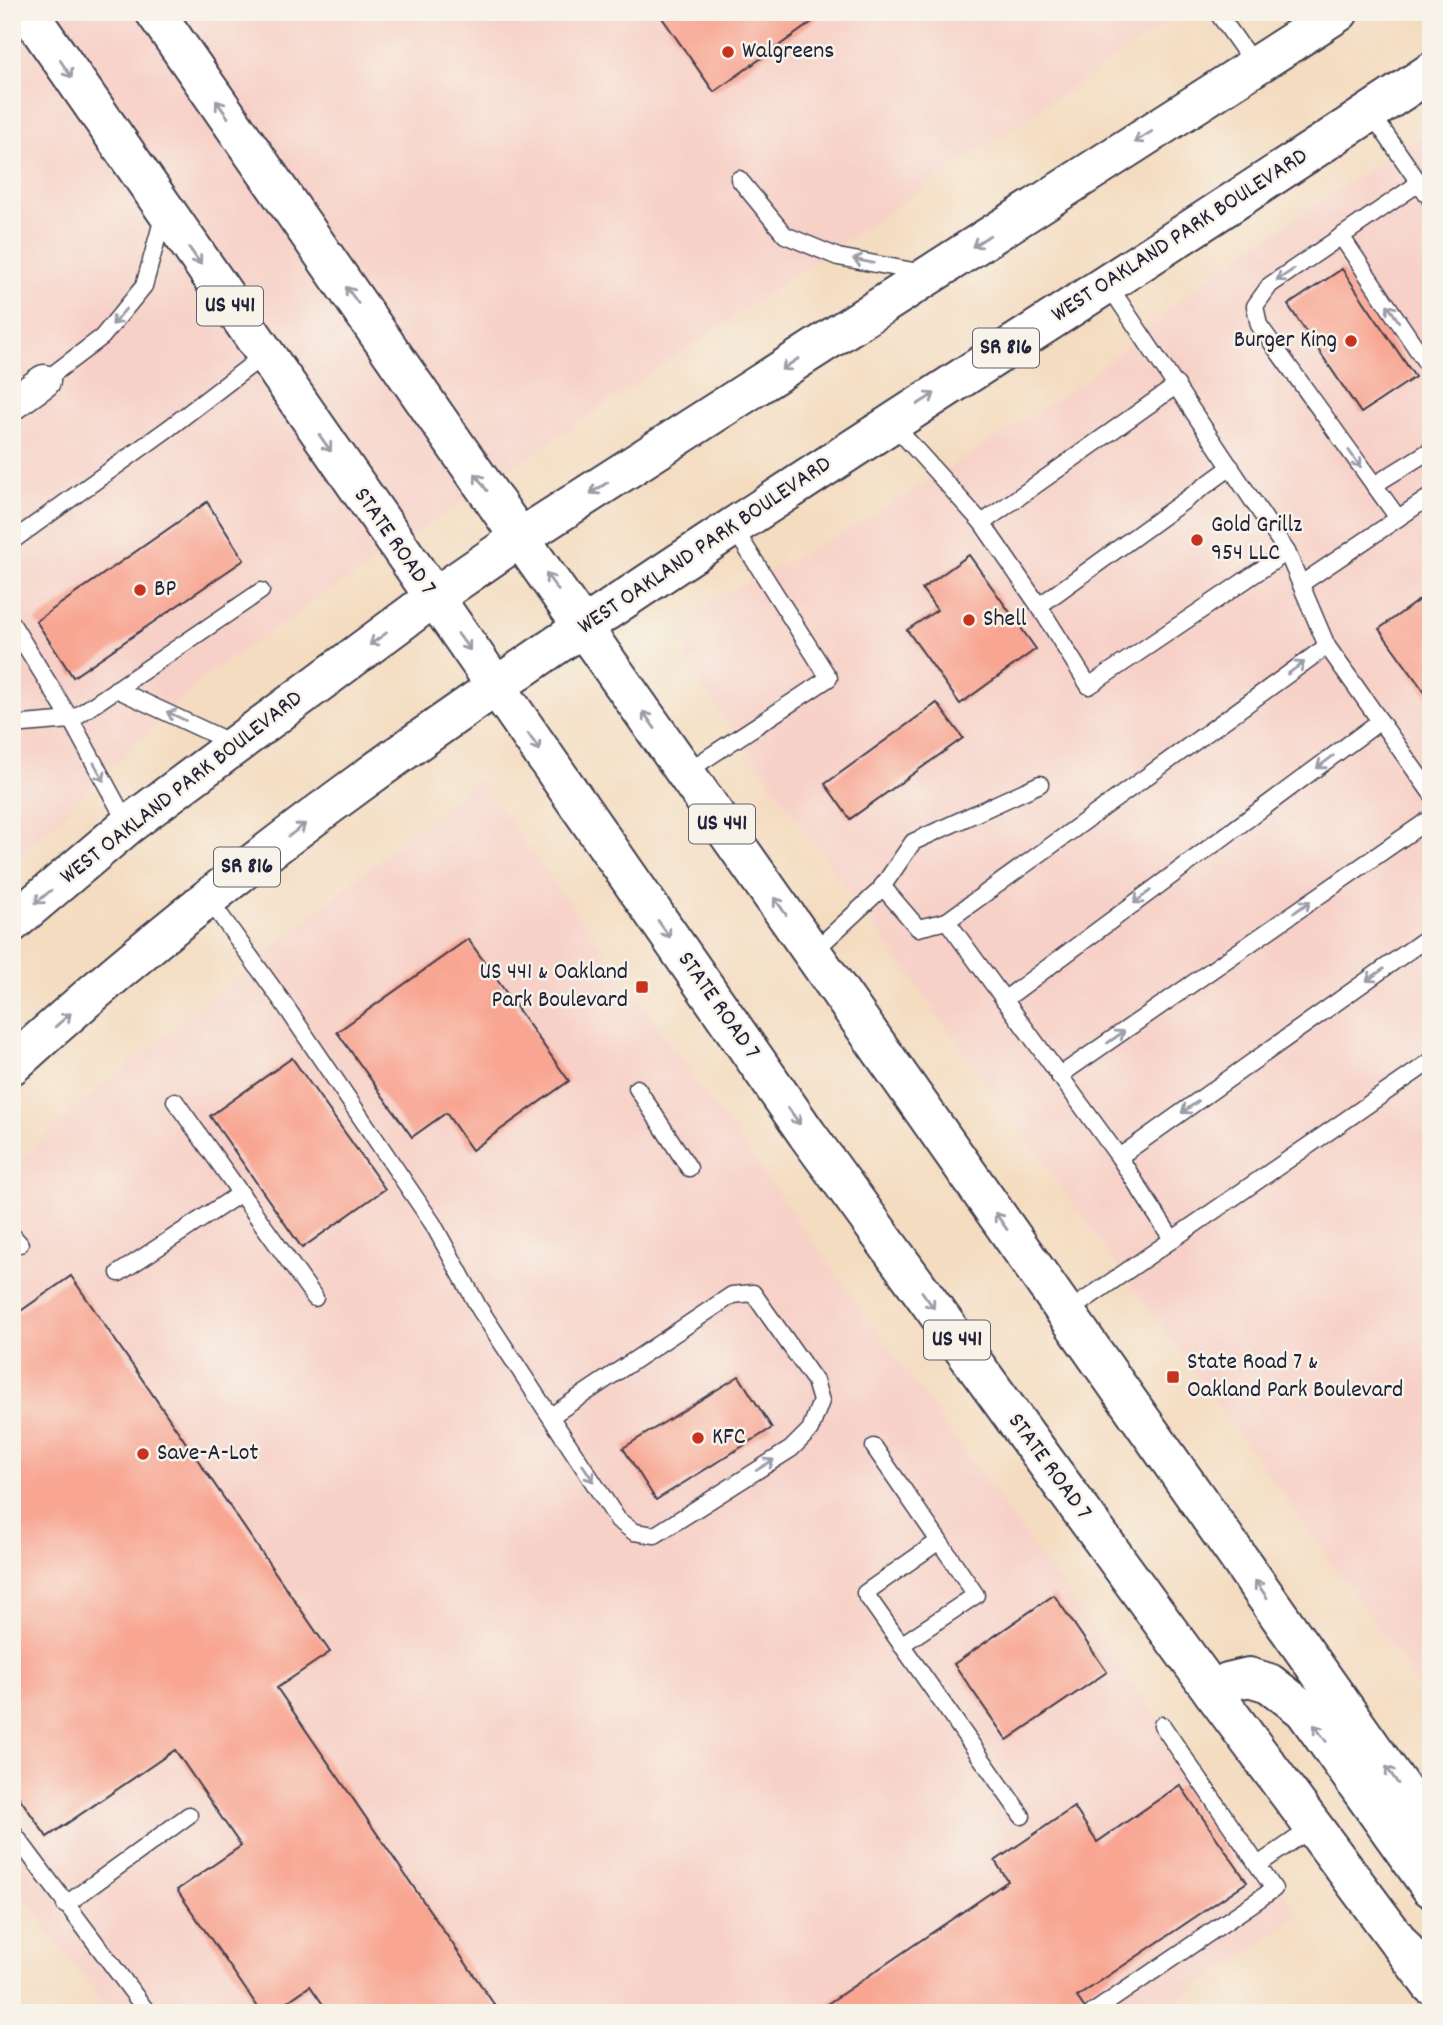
<svg xmlns="http://www.w3.org/2000/svg" width="1443" height="2025" font-family="Dekko,sans-serif">
<style>
.built{fill:#f7d1c8}
.building{fill:#f8a592}
.lines{fill:none;stroke-linecap:round;stroke-linejoin:round}
.service-casing{stroke:#423e4f;stroke-width:19}
.minor-casing{stroke:#423e4f;stroke-width:35}
.primary-casing{stroke:#423e4f;stroke-width:42}
.service{stroke:#fff;stroke-width:16}
.minor{stroke:#fff;stroke-width:32}
.primary{stroke:#fff;stroke-width:38}
.oneway{stroke:#9c9ca7}
.poi-dot{fill:#c8321e;stroke:#f7f3e8;stroke-width:2.5}
.labels{text-anchor:middle;dominant-baseline:central;stroke-width:5;stroke-linejoin:round;paint-order:stroke}
.shield{fill:#f7f3e8;stroke:#62616f;stroke-width:2}
.shield-label{font-size:23px;font-weight:bold;fill:#22223b}
.poi-label{font-size:24px;fill:#22223b;stroke:#f7f3e8;text-anchor:start}
.street-label{font-size:24px;fill:#22223b;stroke:#f7f3e8}
</style>
<rect width="100%" height="100%" fill="#f7f3e8"/>
<filter id="ink" filterUnits="userSpaceOnUse"><feTurbulence type="fractalNoise" baseFrequency=".0143" numOctaves="2"/><feDisplacementMap in="SourceGraphic" scale="14" xChannelSelector="R" yChannelSelector="G"/><feConvolveMatrix kernelMatrix="1 2 1 2 8 2 1 2 1" color-interpolation-filters="sRGB"/></filter>
<filter id="wash" filterUnits="userSpaceOnUse"><feTurbulence type="fractalNoise" baseFrequency=".00686" numOctaves="4" result="noise"/><feDisplacementMap in="SourceGraphic" scale="28" xChannelSelector="R" yChannelSelector="G"/><feGaussianBlur stdDeviation="1.57" result="paint"/><feColorMatrix in="noise" values="0 0 0 0 0 0 0 0 0 0 0 0 0 0 0 0 0 1.4 0 .05"/><feComposite in="paint" operator="in"/></filter>
<g filter="url(#wash)">
<rect width="100%" height="100%" fill="#f4dcc0"/>
<g class="built">
<polygon points="12,12 1183,12 205,676 12,865"/>
<polygon points="1431,128 1431,1702 686,664 685,633 702,606 864,521 1086,381 1208,276"/>
<polygon points="479,779 1300,1916 1160,2013 109,2013 12,1881 12,1168 62,1119"/>
</g>
<g id="blocks">
<g class="building">
<polygon points="658,12 826,12 714,92"/>
<polygon points="1342,269 1415,377 1361,413 1288,305"/>
<polygon points="207,502 244,560 73,677 36,621"/>
<polygon points="969,555 1036,649 960,704 907,630 937,610 922,589"/>
<polygon points="1431,591 1431,701 1379,629"/>
<polygon points="937,703 963,738 850,819 825,784"/>
<polygon points="468,939 569,1081 472,1150 446,1113 412,1137 337,1032"/>
<polygon points="292,1058 385,1189 302,1248 210,1116"/>
<polygon points="71,1276 330,1652 277,1688 500,2013 329,2013 310,1986 271,2013 262,2013 177,1890 241,1846 175,1750 47,1837 12,1787 12,1317"/>
<polygon points="739,1376 772,1428 656,1500 623,1448"/>
<polygon points="1054,1595 1107,1672 1007,1740 954,1664"/>
<polygon points="1180,1785 1247,1882 1077,1997 1086,2010 1082,2013 814,2013 1008,1881 995,1861 1074,1807 1097,1842"/>
</g>
</g>
</g>
<g filter="url(#ink)">
<use href="#blocks" fill-opacity="0" stroke="#423e4f" stroke-width="2"/>
<g class="lines">
<g class="service-casing">
<g id="service">
<polyline points="1217,12 1255,66"/>
<polyline points="1371,113 1431,200"/>
<polyline points="739,179 785,235 838,257 924,273"/>
<polyline points="1341,236 1431,370"/>
<polyline points="1107,283 1287,552 1327,646 1431,793"/>
<polyline points="44,381 102,337 144,286 164,214"/>
<polyline points="893,424 982,523 1177,385"/>
<polyline points="1374,485 1431,450"/>
<polyline points="1398,518 1259,325 1255,306 1270,285 1419,183"/>
<polyline points="982,523 1039,606 1231,467"/>
<polyline points="12,541 169,428 264,355"/>
<polyline points="1301,584 1431,496"/>
<polyline points="1039,606 1089,686 1287,552"/>
<polyline points="12,624 71,720 128,825"/>
<polyline points="116,689 234,744"/>
<polyline points="12,725 71,720 261,591"/>
<polyline points="686,772 829,678 733,527"/>
<polyline points="882,886 918,928 947,921"/>
<polyline points="208,898 282,1001 433,1224 479,1308 618,1520 634,1532 655,1535 791,1449 810,1430 821,1401 815,1381 753,1293 732,1295 551,1416"/>
<polyline points="812,953 880,890 913,842 1040,784"/>
<polyline points="1004,1000 1380,721"/>
<polyline points="1059,1076 1431,818"/>
<polyline points="637,1088 689,1168"/>
<polyline points="175,1101 315,1298"/>
<polyline points="1119,1157 1431,935"/>
<polyline points="12,1235 20,1244"/>
<polyline points="1172,1239 1119,1157 947,921 1327,646"/>
<polyline points="119,1273 241,1193"/>
<polyline points="1066,1313 1431,1061"/>
<polyline points="874,1447 939,1541 865,1593 1022,1816"/>
<polyline points="901,1645 976,1595 939,1541"/>
<polyline points="12,1831 148,2013"/>
<polyline points="1258,1865 1313,1827"/>
<polyline points="65,1905 189,1815"/>
<polyline points="1092,2013 1274,1889 1162,1725"/>
</g>
</g>
<g class="minor-casing">
<polyline id="minor" points="12,404 44,381"/>
</g>
<g class="primary-casing">
<g id="primary">
<polyline points="28,12 807,1134 1213,1692 1431,1985"/>
<polyline points="155,12 520,538 1431,1831"/>
<polyline points="12,923 128,825 433,598 520,538 1339,12"/>
<path d="M12,1065C233,862 481,693 730,529C963,376 1199,226 1431,72"/>
<polyline points="1213,1692 1228,1682 1249,1677 1269,1683 1304,1710 1431,1888"/>
</g>
</g>
<use href="#service" class="service"/>
<use href="#minor" class="minor"/>
<use href="#primary" class="primary"/>
</g>
<defs><path id="oneway-shaft" d="M-6 0H5M1.5-3L5.5 0L1.5 3" fill="none" stroke-width="1.6" stroke-linecap="round" stroke-linejoin="round" transform="scale(1.75)"/></defs>
<g class="oneway">
<use href="#oneway-shaft" transform="translate(66 69) rotate(56)"/>
<use href="#oneway-shaft" transform="translate(222 109) rotate(-125)"/>
<use href="#oneway-shaft" transform="translate(1143 137) rotate(148)"/>
<use href="#oneway-shaft" transform="translate(981 241) rotate(147)"/>
<use href="#oneway-shaft" transform="translate(195 256) rotate(55)"/>
<use href="#oneway-shaft" transform="translate(863 261) rotate(-169)"/>
<use href="#oneway-shaft" transform="translate(1285 275) rotate(146)"/>
<use href="#oneway-shaft" transform="translate(352 295) rotate(-126)"/>
<use href="#oneway-shaft" transform="translate(1393 313) rotate(-124)"/>
<use href="#oneway-shaft" transform="translate(119 317) rotate(130)"/>
<use href="#oneway-shaft" transform="translate(790 364) rotate(147)"/>
<use href="#oneway-shaft" transform="translate(926 399) rotate(-33)"/>
<use href="#oneway-shaft" transform="translate(325 443) rotate(55)"/>
<use href="#oneway-shaft" transform="translate(1355 459) rotate(54)"/>
<use href="#oneway-shaft" transform="translate(481 482) rotate(-125)"/>
<use href="#oneway-shaft" transform="translate(599 488) rotate(147)"/>
<use href="#oneway-shaft" transform="translate(552 582) rotate(-126)"/>
<use href="#oneway-shaft" transform="translate(378 639) rotate(144)"/>
<use href="#oneway-shaft" transform="translate(464 642) rotate(54)"/>
<use href="#oneway-shaft" transform="translate(1296 668) rotate(-36)"/>
<use href="#oneway-shaft" transform="translate(176 716) rotate(-155)"/>
<use href="#oneway-shaft" transform="translate(649 720) rotate(-125)"/>
<use href="#oneway-shaft" transform="translate(534 742) rotate(55)"/>
<use href="#oneway-shaft" transform="translate(1325 762) rotate(143)"/>
<use href="#oneway-shaft" transform="translate(99 772) rotate(61)"/>
<use href="#oneway-shaft" transform="translate(297 830) rotate(-37)"/>
<use href="#oneway-shaft" transform="translate(43 897) rotate(140)"/>
<use href="#oneway-shaft" transform="translate(1142 897) rotate(143)"/>
<use href="#oneway-shaft" transform="translate(780 906) rotate(-125)"/>
<use href="#oneway-shaft" transform="translate(1302 907) rotate(-35)"/>
<use href="#oneway-shaft" transform="translate(664 929) rotate(55)"/>
<use href="#oneway-shaft" transform="translate(1375 975) rotate(145)"/>
<use href="#oneway-shaft" transform="translate(63 1020) rotate(-41)"/>
<use href="#oneway-shaft" transform="translate(1116 1037) rotate(-35)"/>
<use href="#oneway-shaft" transform="translate(1190 1107) rotate(145)"/>
<use href="#oneway-shaft" transform="translate(794 1116) rotate(55)"/>
<use href="#oneway-shaft" transform="translate(1001 1221) rotate(-125)"/>
<use href="#oneway-shaft" transform="translate(928 1300) rotate(54)"/>
<use href="#oneway-shaft" transform="translate(765 1465) rotate(-32)"/>
<use href="#oneway-shaft" transform="translate(588 1473) rotate(57)"/>
<use href="#oneway-shaft" transform="translate(1261 1589) rotate(-125)"/>
<use href="#oneway-shaft" transform="translate(1320 1733) rotate(-126)"/>
<use href="#oneway-shaft" transform="translate(1392 1775) rotate(-125)"/>
</g>
</g>
<g class="poi-dot">
<circle cx="728" cy="52" r="7"/>
<circle cx="1351" cy="341" r="7"/>
<circle cx="1197" cy="540" r="7"/>
<circle cx="140" cy="590" r="7"/>
<circle cx="969" cy="620" r="7"/>
<rect x="635" y="980" width="14" height="14" rx="3.5"/>
<rect x="1166" y="1370" width="14" height="14" rx="3.5"/>
<circle cx="698" cy="1438" r="7"/>
<circle cx="143" cy="1454" r="7"/>
</g>
<g class="labels">
<g class="shield">
<rect x="197" y="286.5" width="66" height="39" rx="5"/>
<rect x="973" y="328.5" width="66" height="39" rx="5"/>
<rect x="689" y="804.5" width="66" height="39" rx="5"/>
<rect x="214" y="847.5" width="66" height="39" rx="5"/>
<rect x="924" y="1320.5" width="66" height="39" rx="5"/>
</g>
<g class="shield-label">
<text x="230" y="306">US 441</text>
<text x="1006" y="348">SR 816</text>
<text x="722" y="824">US 441</text>
<text x="247" y="867">SR 816</text>
<text x="957" y="1340">US 441</text>
</g>
<g class="poi-label">
<text x="742" y="52">Walgreens</text>
<text x="1337" y="341" text-anchor="end">Burger King</text>
<text x="1211" y="526">Gold Grillz<tspan x="1211" dy="28">954 LLC</tspan></text>
<text x="154" y="590">BP</text>
<text x="983" y="620">Shell</text>
<text x="628" y="973" text-anchor="end">US 441 &amp; Oakland<tspan x="628" dy="28">Park Boulevard</tspan></text>
<text x="1187" y="1363">State Road 7 &amp;<tspan x="1187" dy="28">Oakland Park Boulevard</tspan></text>
<text x="712" y="1438">KFC</text>
<text x="157" y="1454">Save-A-Lot</text>
</g>
<g class="street-label">
<text transform="translate(1180 236) rotate(-33)">WEST OAKLAND PARK BOULEVARD</text>
<text transform="translate(394 542) rotate(55)">STATE ROAD 7</text>
<text transform="translate(705 546) rotate(-34)">WEST OAKLAND PARK BOULEVARD</text>
<text transform="translate(182 788) rotate(-38)">WEST OAKLAND PARK BOULEVARD</text>
<text transform="translate(718 1006) rotate(55)">STATE ROAD 7</text>
<text transform="translate(1049 1467) rotate(54)">STATE ROAD 7</text>
</g>
</g>
<rect width="1443" height="2025" fill="none" stroke="#f7f3e8" stroke-width="42"/>
</svg>
